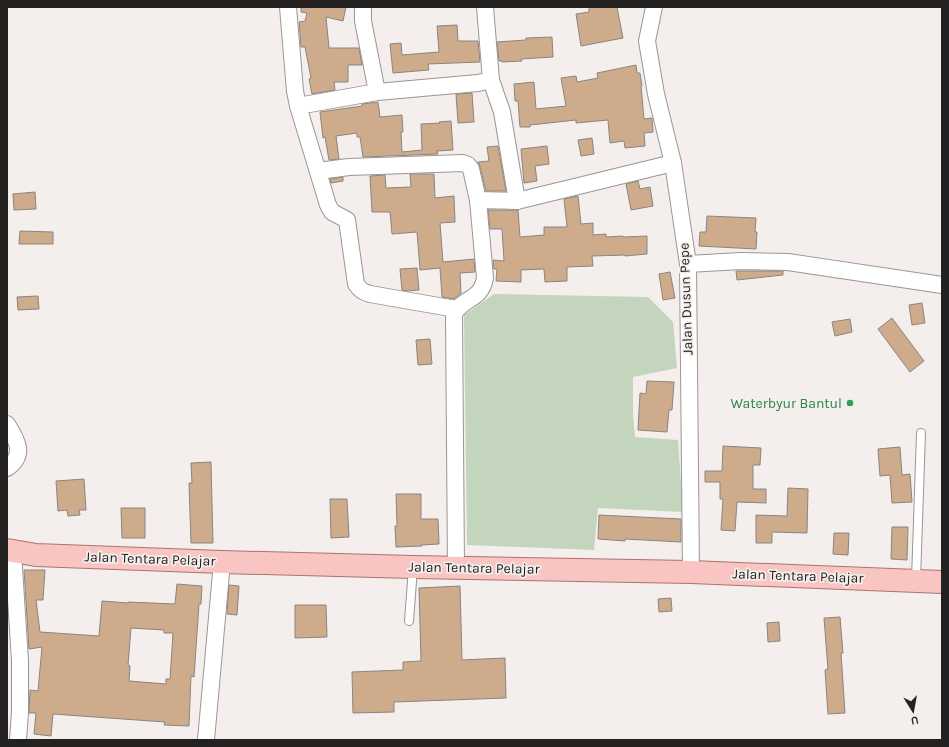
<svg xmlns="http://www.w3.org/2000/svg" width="949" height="747" font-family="Karla,sans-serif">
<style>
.green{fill:#c3d5bc}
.building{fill:#ceab8b;stroke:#898582;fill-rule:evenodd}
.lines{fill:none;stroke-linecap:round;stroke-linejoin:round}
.lane-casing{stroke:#9b9693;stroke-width:10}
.street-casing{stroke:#9b9693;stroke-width:18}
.primary-casing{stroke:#ab7370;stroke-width:24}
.lane{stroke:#fff;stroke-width:8}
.street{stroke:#fff;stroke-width:16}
.primary{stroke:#f8c5c2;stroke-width:22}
.leisure-dot{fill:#2e9e5b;stroke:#f4efec;stroke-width:1.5}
.labels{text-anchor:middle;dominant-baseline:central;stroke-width:3.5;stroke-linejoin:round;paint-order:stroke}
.street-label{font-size:14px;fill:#242221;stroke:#f4efec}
.leisure-label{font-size:14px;fill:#27864d;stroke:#f4efec;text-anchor:end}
</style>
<rect width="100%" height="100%" fill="#f4efec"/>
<polygon class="green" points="494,294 648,297 673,322 677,368 633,377 633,416 635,437 678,440 683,512 598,508 594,550 467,545 464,315"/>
<g class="building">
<polygon points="301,7 346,7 343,21 326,17 329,48 359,48 362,65 348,65 348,82 334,82 335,90 312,94 309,79 311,78 305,47 301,47 299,22 305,21 307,13 301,12"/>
<polygon points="589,7 617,7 623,38 581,46 576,14 589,12"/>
<polygon points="457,25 458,41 478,41 480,62 428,64 429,70 393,73 390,44 401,43 402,55 439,52 437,26"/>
<polygon points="552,37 553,57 521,59 522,61 502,62 502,61 499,61 497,42 526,40 526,38"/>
<polygon points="636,65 637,73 640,73 642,86 641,86 644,119 652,118 653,132 644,133 645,146 625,148 624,141 610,143 608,120 576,123 576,120 530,125 530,127 520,127 518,101 515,101 514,84 534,82 536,109 566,106 561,78 576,76 577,82 598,78 597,73"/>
<polygon points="472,93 474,122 458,123 456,94"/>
<polygon points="378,102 380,117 402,115 403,132 401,132 402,152 422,150 421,124 440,123 439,122 451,121 453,150 437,151 438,154 363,157 360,137 357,137 357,133 336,136 339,159 329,160 325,137 323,138 320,112 362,106 362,104"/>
<polygon points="592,138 594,154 581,156 578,140"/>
<polygon points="498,146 506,191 486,191 480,167 478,162 489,161 487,147"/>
<polygon points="547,146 549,164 535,166 537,181 524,183 521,149"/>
<polygon points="410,174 434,174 435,198 454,196 455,222 440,223 443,262 474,259 475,272 460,273 461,293 454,299 442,297 440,268 420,270 417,232 392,234 390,212 372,212 370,176 385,175 386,188 411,187"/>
<polygon points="343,177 343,181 331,183 330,179"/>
<polygon points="638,181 640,189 650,187 653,206 631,210 626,184"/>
<polygon points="35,192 36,209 14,210 13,194"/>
<polygon points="578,196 581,224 593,223 593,235 606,234 606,237 623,236 623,237 647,236 647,254 625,256 625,255 592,256 593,266 567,267 567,281 545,282 544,269 521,270 521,282 496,281 497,269 494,269 493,260 504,261 502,229 490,229 488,210 518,210 520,237 544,235 544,227 567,227 564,199"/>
<polygon points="707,216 756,218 755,232 757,232 756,249 699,246 700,232 706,232"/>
<polygon points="20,231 53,232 53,244 19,244"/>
<polygon points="417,268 419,290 407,291 402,290 400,269"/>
<polygon points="736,271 783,271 783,275 737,280"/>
<polygon points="670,272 675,298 663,300 659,274"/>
<polygon points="38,296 39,309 18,310 17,297"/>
<polygon points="922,303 925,323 912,325 909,305"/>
<polygon points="892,318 924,361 910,372 878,329"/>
<polygon points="850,319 852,332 835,336 832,322"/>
<polygon points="430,339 432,364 418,365 416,340"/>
<polygon points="647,381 674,382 672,410 669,410 667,432 638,430 640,393 646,394"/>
<polygon points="723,446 761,448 760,465 753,465 753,489 766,489 766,503 737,502 735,531 721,530 723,499 720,499 720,482 705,482 705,471 722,471"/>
<polygon points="900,447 902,475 910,474 912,502 892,503 890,475 880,476 878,449"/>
<polygon points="211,462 213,543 191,543 189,483 192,483 191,463"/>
<polygon points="84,479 86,510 79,510 80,515 68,516 67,510 58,511 56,481"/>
<polygon points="788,488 808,489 807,533 772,532 772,543 756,543 756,515 787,516"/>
<polygon points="396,494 421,494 421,519 438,519 439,544 421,545 422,546 396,547 395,526 397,526"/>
<polygon points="330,499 347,499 349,537 331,538"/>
<polygon points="121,508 145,508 145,538 122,538"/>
<polygon points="599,515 681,519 681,542 625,539 625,541 598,539"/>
<polygon points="892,527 908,527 907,560 891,559"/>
<polygon points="834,533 849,533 848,555 833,554"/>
<path d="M24,570H45L43,600H36L40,632L99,636L102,601L128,603V602L175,604L177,584L202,586L201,604H199L194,677L191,676L189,726L164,725L165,722L53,714L51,736L34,734L36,713H29L30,690L38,691L42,647L29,649ZM131,628L164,630V633H173L170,679H166V684L129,681L130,666L128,665Z"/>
<polygon points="229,585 239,586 237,615 227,614"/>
<polygon points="460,586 462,660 505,658 506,698 394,702 394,712 353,713 352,672 403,670 403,662 421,661 419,588"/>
<polygon points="671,598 672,611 659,612 658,599"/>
<polygon points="295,605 326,605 327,637 295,638"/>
<polygon points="840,617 843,653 841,653 845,713 828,714 825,670 828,669 824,618"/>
<polygon points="779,622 780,641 768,642 767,623"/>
</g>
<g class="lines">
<g class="lane-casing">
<g id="lane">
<polyline points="916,580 921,433"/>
<polyline points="409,621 413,568"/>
</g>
</g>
<g class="street-casing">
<g id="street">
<path d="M288,7L295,91L298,106L328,205L332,212L347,220L356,284C360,290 363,292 370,294L456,309"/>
<polyline points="363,7 363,21 377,92"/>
<polyline points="485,7 491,80 502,112 517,201"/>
<polyline points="654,7 647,41 656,94 673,163 688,264 691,572"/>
<polyline points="298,106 377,92 478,83 491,80"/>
<polyline points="318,171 349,167 463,163 468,165 471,169 478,200 517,201 673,163"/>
<polyline points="688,264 741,261 788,262 942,285"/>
<path d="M7,424C17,440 26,455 7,468"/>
<polyline points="13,552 20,661 20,712 18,740"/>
<path d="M456,568L454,314C463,297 481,301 485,278L478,200"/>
<polyline points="206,740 222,562"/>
</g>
</g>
<g class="primary-casing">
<polyline id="primary" points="7,550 36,555 222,562 413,567 691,572 942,582"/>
</g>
<use href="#lane" class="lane"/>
<use href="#street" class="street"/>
<use href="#primary" class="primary"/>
</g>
<circle class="leisure-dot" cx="850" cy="403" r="4"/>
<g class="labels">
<g class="street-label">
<text transform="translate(686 299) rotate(-92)">Jalan Dusun Pepe</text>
<text transform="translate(150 559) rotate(2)">Jalan Tentara Pelajar</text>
<text transform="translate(474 568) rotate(1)">Jalan Tentara Pelajar</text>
<text transform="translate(798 576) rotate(2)">Jalan Tentara Pelajar</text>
</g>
<g class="leisure-label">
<text x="842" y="403">Waterbyur Bantul</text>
</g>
</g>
<rect width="949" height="747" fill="none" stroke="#242221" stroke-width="16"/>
<g transform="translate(913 711) rotate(169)" stroke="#f4efec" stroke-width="3" paint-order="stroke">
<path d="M0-3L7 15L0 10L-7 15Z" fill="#242221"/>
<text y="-6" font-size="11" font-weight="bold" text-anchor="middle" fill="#242221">U</text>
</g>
</svg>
